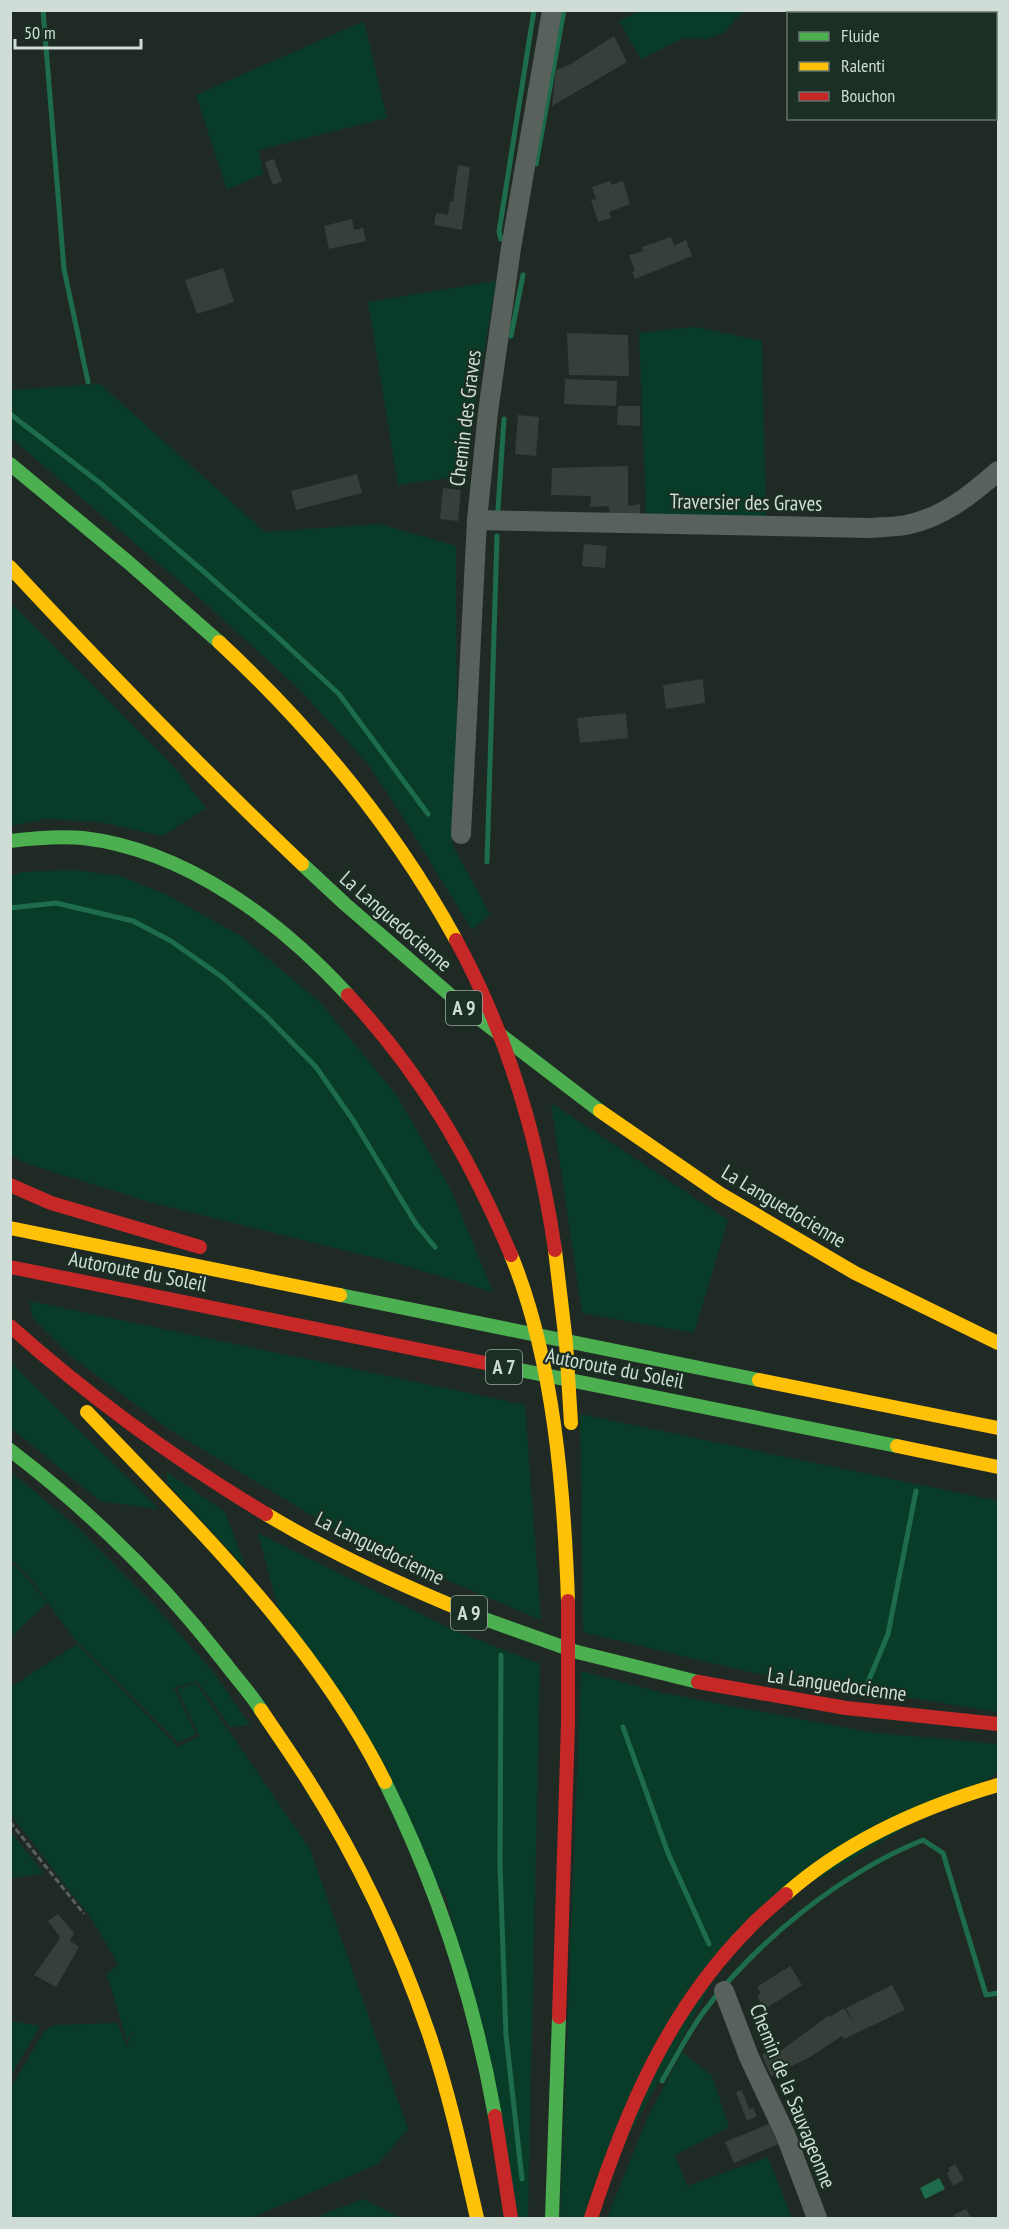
<svg xmlns="http://www.w3.org/2000/svg" width="1009" height="2229" font-family="'PT Sans Narrow',sans-serif">
<style>
.green{fill:#083c29}
.water{fill:#1d6c4d}
.lines{fill:none;stroke-linecap:round;stroke-linejoin:round}
.stream{stroke:#1d6c4d;stroke-width:5}
.building{fill:#373f3b}
.path{stroke:#59615c;stroke-width:3;stroke-dasharray:6 3;stroke-linecap:butt}
.street{stroke:#58615c;stroke-width:20}
.fast{stroke:#4caf50;stroke-width:14}
.slow{stroke:#ffc107;stroke-width:14}
.jam{stroke:#c62828;stroke-width:14}
.labels{text-anchor:middle;dominant-baseline:central;stroke-width:4.5;stroke-linejoin:round;paint-order:stroke}
.shield{fill:#1b2f25;stroke:#9aa9a1;stroke-width:1.5}
.shield-label{font-size:20px;font-weight:bold;fill:#d0ddd6}
.street-label{font-size:21px;fill:#d0ddd6;stroke:#1b2f25}
</style>
<rect width="100%" height="100%" fill="#202a25"/>
<g class="green">
<polygon points="639,11 639,10 747,11 740,14 725,32 707,39 683,38 641,59 619,21"/>
<polygon points="364,21 387,118 259,150 263,174 227,190 196,95"/>
<polygon points="496,281 463,476 398,485 368,302"/>
<polygon points="696,327 762,341 766,519 646,514 639,333"/>
<polygon points="100,384 265,532 379,524 456,546 457,792 452,844 490,914 472,930 404,819 368,764 299,689 204,602 11,438 11,390"/>
<polygon points="10,602 175,768 206,808 163,836 100,822 46,819 11,826"/>
<polygon points="74,870 120,876 167,895 241,936 321,1003 397,1096 452,1192 493,1292 396,1263 153,1203 25,1163 11,1155 11,876 21,872"/>
<polygon points="551,1103 728,1220 694,1333 582,1313"/>
<polygon points="30,1301 525,1405 541,1620 351,1539 167,1428 72,1357 32,1317"/>
<polygon points="10,1362 159,1509 100,1501 11,1428"/>
<polygon points="580,1414 998,1501 998,1712 749,1672 583,1632"/>
<polygon points="10,1471 77,1527 155,1606 214,1673 250,1725 230,1727 197,1681 174,1688 196,1734 178,1743 76,1641 27,1574 11,1560"/>
<polygon points="167,1472 225,1512 247,1570 167,1483"/>
<polygon points="258,1533 451,1629 540,1664 528,2218 519,2218 447,1900 278,1609"/>
<polygon points="11,1563 24,1574 47,1603 11,1637"/>
<polygon points="77,1644 178,1747 199,1736 177,1689 196,1683 310,1849 408,2129 378,2164 251,2218 11,2218 11,2087 45,2030 56,2025 117,2023 127,2046 134,2029 127,2041 107,1975 118,1964 91,1918 11,1815 11,1687"/>
<polygon points="581,1671 663,1693 868,1732 998,1744 998,1768 995,1775 746,1921 584,2218 560,2218"/>
<polygon points="10,1832 11,1832 44,1874 11,1878"/>
<polygon points="11,2021 40,2026 11,2075 10,2021"/>
<polygon points="682,2052 712,2076 729,2127 675,2155 687,2186 768,2157 792,2218 607,2218 647,2119"/>
<polygon points="364,2199 400,2218 313,2218"/>
</g>
<polygon class="water" points="939,2178 945,2189 925,2199 920,2188"/>
<g class="lines">
<g class="stream">
<polyline points="43,10 64,269 88,382"/>
<polyline points="536,164 564,10"/>
<polyline points="501,239 499,232 534,10"/>
<polyline points="511,336 523,275"/>
<polyline points="10,414 100,483 202,570 271,631 339,694 428,814"/>
<polyline points="498,509 504,419"/>
<polyline points="487,862 497,536"/>
<polyline points="10,908 56,903 133,921 171,941 222,977 266,1016 316,1067 353,1120 416,1224 435,1247"/>
<polyline points="501,1655 500,1866 506,2035 522,2179"/>
<polyline points="866,1687 888,1634 916,1491"/>
<polyline points="623,1727 668,1853 709,1944"/>
<path d="M662,2081C675,2059 687,2035 702,2014C755,1942 841,1873 923,1840L943,1853L986,1995L998,1993"/>
</g>
</g>
<g class="building">
<polygon points="614,36 627,62 552,106 556,70 569,65"/>
<polygon points="274,159 282,182 273,185 265,162"/>
<polygon points="458,165 470,167 462,230 434,225 436,213 448,215 450,202 453,202"/>
<polygon points="610,181 611,185 623,181 630,204 609,212 611,218 598,222 591,200 596,199 592,187"/>
<polygon points="352,219 354,230 363,228 366,241 329,249 324,226"/>
<polygon points="671,237 674,246 686,240 692,256 635,279 632,272 635,271 629,255 643,251 642,247"/>
<polygon points="223,268 234,302 197,314 185,280"/>
<polygon points="567,333 628,335 629,376 569,375"/>
<polygon points="565,379 617,381 616,406 564,404"/>
<polygon points="618,406 640,406 640,426 617,425"/>
<polygon points="518,415 539,417 536,456 515,454"/>
<polygon points="628,466 628,506 640,504 640,520 610,519 609,506 590,507 591,496 551,495 552,468"/>
<polygon points="357,474 362,493 296,510 291,491"/>
<polygon points="443,488 461,490 458,521 440,519"/>
<polygon points="584,544 607,546 605,568 582,566"/>
<polygon points="703,679 705,703 666,709 663,685"/>
<polygon points="626,713 628,738 580,743 577,718"/>
<polygon points="58,1914 74,1933 70,1941 79,1947 56,1987 34,1975 59,1940 60,1937 48,1921"/>
<polygon points="790,1966 802,1985 765,2009 757,1996 761,1993 757,1987"/>
<polygon points="892,1985 905,2010 844,2039 842,2036 810,2057 771,2076 762,2055 767,2051 771,2058 828,2016 830,2017 844,2008 854,2024 846,2008"/>
<polygon points="742,2090 749,2109 753,2108 757,2116 747,2121 736,2092"/>
<polygon points="769,2124 778,2144 734,2163 725,2142"/>
<polygon points="955,2164 964,2180 953,2186 947,2173 950,2172 948,2168"/>
<polygon points="966,2209 971,2218 955,2218 953,2215"/>
</g>
<g class="lines">
<polyline class="path" points="10,1822 84,1914"/>
<g class="street">
<path d="M477,520L869,528C881,527 894,527 906,525C942,518 971,495 998,471"/>
<polyline points="461,834 477,520 488,412 511,248 552,10"/>
<polyline points="724,1991 749,2057 786,2136 817,2218"/>
</g>
<g class="fast">
<polyline points="10,464 128,562 219,642"/>
<path d="M10,841C34,838 58,836 83,838C186,850 280,921 348,995"/>
<polyline points="302,864 345,904 464,1007 600,1111"/>
<polyline points="340,1295 759,1380"/>
<polyline points="495,1365 897,1446"/>
<path d="M10,1450C90,1511 163,1583 225,1663C237,1679 251,1694 261,1710"/>
<polyline points="479,1617 577,1652 698,1682"/>
<path d="M385,1782C438,1889 474,1998 495,2116"/>
<polyline points="552,2218 559,2017"/>
</g>
<g class="slow">
<path d="M10,567C105,669 201,768 302,864"/>
<path d="M219,642C314,730 394,827 456,940"/>
<polyline points="600,1111 719,1193 855,1273 998,1343"/>
<polyline points="10,1228 340,1295"/>
<polyline points="555,1250 566,1343 571,1423"/>
<path d="M511,1255C554,1360 564,1489 568,1601"/>
<polyline points="759,1380 998,1428"/>
<path d="M87,1412C195,1526 314,1639 385,1782"/>
<polyline points="897,1446 998,1467"/>
<path d="M266,1514C334,1555 406,1587 479,1617"/>
<path d="M261,1710C277,1734 294,1758 309,1782C359,1861 400,1949 430,2037C450,2097 463,2157 477,2218"/>
<path d="M786,1894C846,1841 922,1807 998,1785"/>
</g>
<g class="jam">
<path d="M456,940C509,1037 539,1142 555,1250"/>
<path d="M348,995C422,1075 469,1156 511,1255"/>
<polyline points="10,1185 51,1203 200,1247"/>
<polyline points="10,1267 495,1365"/>
<path d="M10,1326C91,1398 174,1459 266,1514"/>
<polyline points="698,1682 846,1708 998,1724"/>
<polyline points="559,2017 568,1723 568,1601"/>
<polyline points="495,2116 511,2218"/>
<path d="M591,2218C626,2110 668,2010 749,1928C760,1916 774,1905 786,1894"/>
</g>
</g>
<g class="labels">
<g class="shield">
<rect x="446" y="991" width="36" height="34" rx="4.5"/>
<rect x="486" y="1350" width="36" height="34" rx="4.5"/>
<rect x="451" y="1596" width="36" height="34" rx="4.5"/>
</g>
<g class="shield-label">
<text x="464" y="1008">A 9</text>
<text x="504" y="1367">A 7</text>
<text x="469" y="1613">A 9</text>
</g>
<g class="street-label">
<text transform="translate(465 418) rotate(-83)">Chemin des Graves</text>
<text transform="translate(746 502) rotate(1)">Traversier des Graves</text>
<text transform="translate(396 921) rotate(41)">La Languedocienne</text>
<text transform="translate(784 1206) rotate(31)">La Languedocienne</text>
<text transform="translate(138 1271) rotate(11)">Autoroute du Soleil</text>
<text transform="translate(615 1368) rotate(11)">Autoroute du Soleil</text>
<text transform="translate(380 1548) rotate(26)">La Languedocienne</text>
<text transform="translate(837 1684) rotate(8)">La Languedocienne</text>
<text transform="translate(793 2096) rotate(68)">Chemin de la Sauvageonne</text>
</g>
</g>
<rect width="1009" height="2229" fill="none" stroke="#d0ddd6" stroke-width="24"/>
<rect x="787" y="12" width="210" height="108" fill="#1b2f25" stroke="#63756c" stroke-width="1.5"/>
<rect x="799" y="32" width="30" height="9" fill="#4caf50" stroke="#63756c" stroke-width="1.5"/>
<text x="841" y="42" font-size="18" fill="#d0ddd6">Fluide</text>
<rect x="799" y="62" width="30" height="9" fill="#ffc107" stroke="#63756c" stroke-width="1.5"/>
<text x="841" y="72" font-size="18" fill="#d0ddd6">Ralenti</text>
<rect x="799" y="92" width="30" height="9" fill="#c62828" stroke="#63756c" stroke-width="1.5"/>
<text x="841" y="102" font-size="18" fill="#d0ddd6">Bouchon</text>
<path d="M15 39v9h126v-9" fill="none" stroke="#d0ddd6" stroke-width="3"/>
<text x="24" y="39" font-size="18" fill="#d0ddd6" stroke="#1b2f25" stroke-width="4.5" paint-order="stroke">50 m</text>
</svg>
